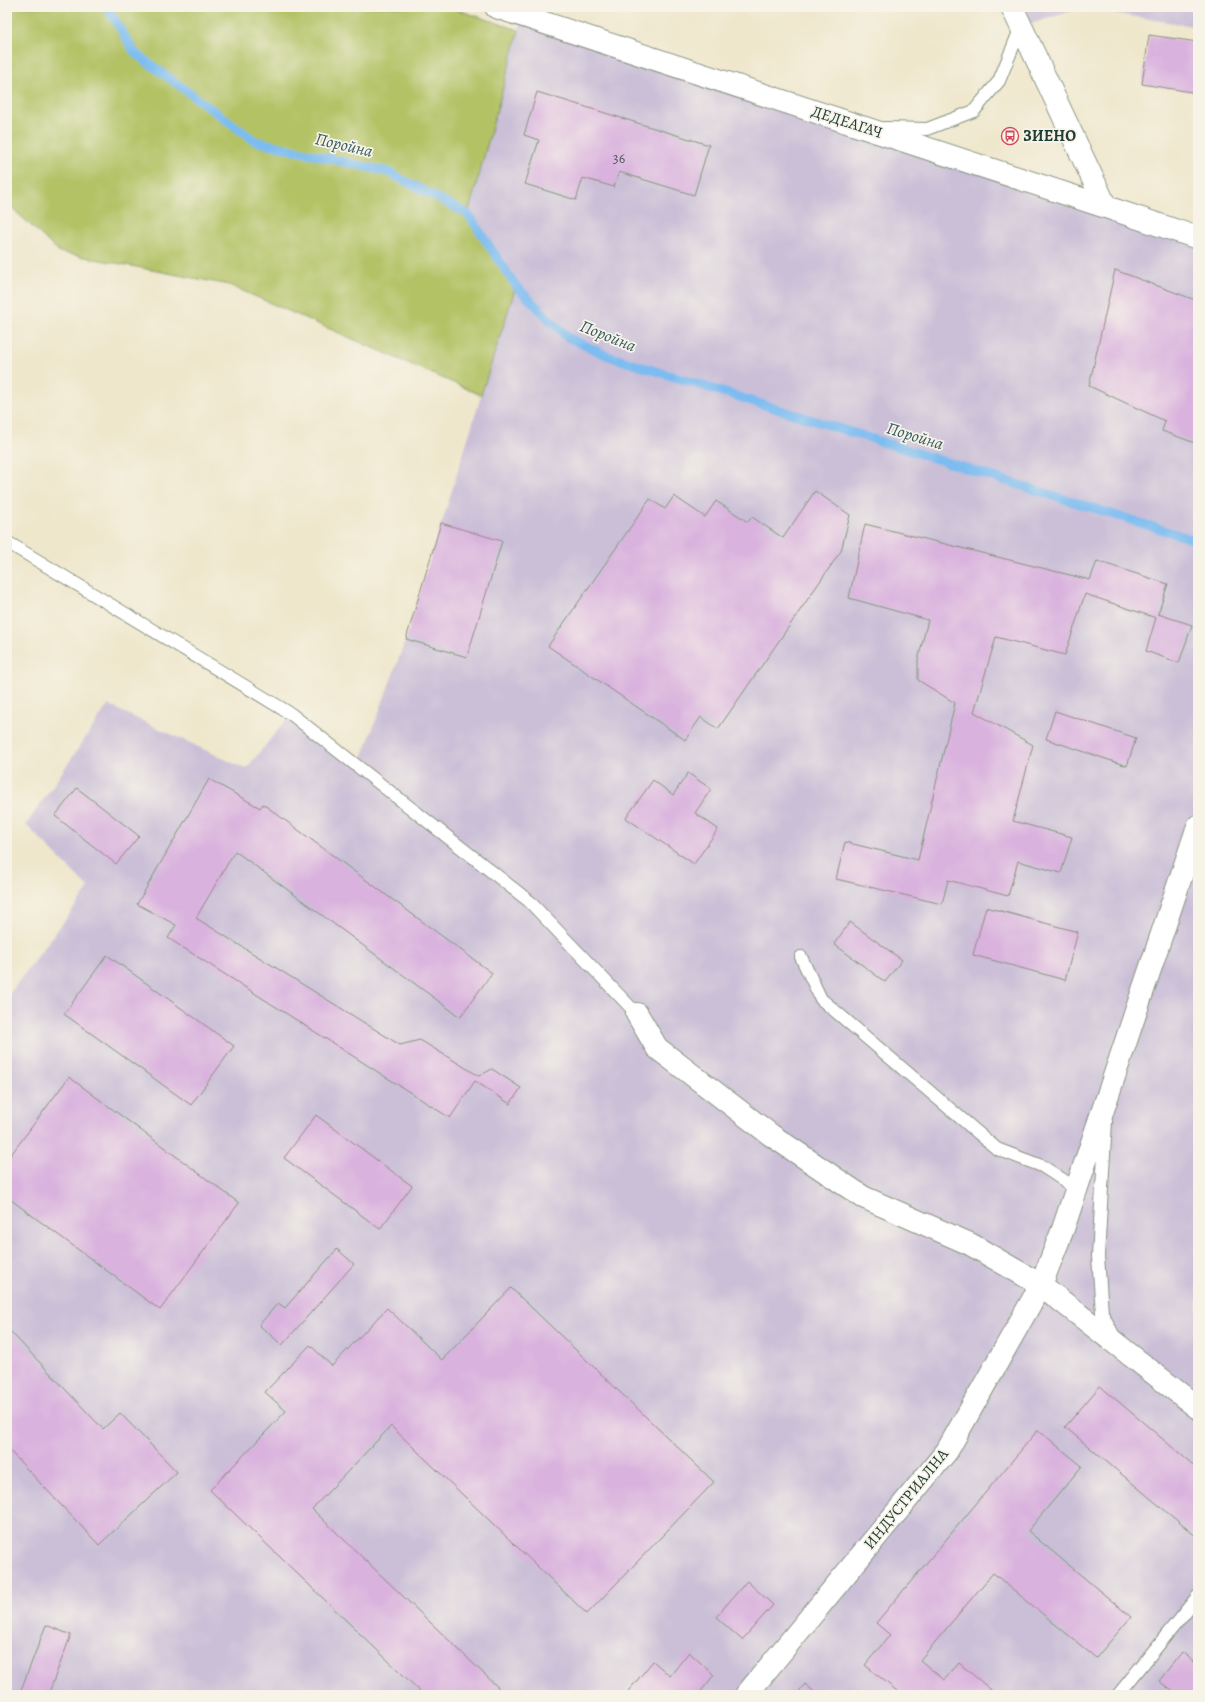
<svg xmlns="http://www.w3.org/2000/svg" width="1205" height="1702" font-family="Alegreya,serif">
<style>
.industrial{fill:#cabfd7}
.green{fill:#b2c265;stroke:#68804c}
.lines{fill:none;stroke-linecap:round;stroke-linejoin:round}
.stream{stroke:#7bbcf0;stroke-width:9}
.building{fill:#d9b2de}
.service-casing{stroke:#879280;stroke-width:14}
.minor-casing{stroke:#879280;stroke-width:24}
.service{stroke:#fff;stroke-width:12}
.minor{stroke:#fff;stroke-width:22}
.labels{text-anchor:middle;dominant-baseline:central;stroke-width:3.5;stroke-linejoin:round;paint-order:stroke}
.number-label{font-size:14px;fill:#4e5a5e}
.street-label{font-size:16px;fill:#1f3d34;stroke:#f7f3e8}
.poi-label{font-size:16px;font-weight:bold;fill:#1f3d34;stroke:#f7f3e8;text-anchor:start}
.water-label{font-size:17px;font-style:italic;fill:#365d63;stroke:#f7f3e8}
</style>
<rect width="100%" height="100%" fill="#f7f3e8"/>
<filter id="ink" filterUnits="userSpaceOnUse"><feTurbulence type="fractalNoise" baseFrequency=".025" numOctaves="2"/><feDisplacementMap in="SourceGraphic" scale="8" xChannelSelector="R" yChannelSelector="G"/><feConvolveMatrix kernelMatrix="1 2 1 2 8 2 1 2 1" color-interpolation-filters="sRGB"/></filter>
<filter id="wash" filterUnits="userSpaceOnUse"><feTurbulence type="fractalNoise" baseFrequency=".012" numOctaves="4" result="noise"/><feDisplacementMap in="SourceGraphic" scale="16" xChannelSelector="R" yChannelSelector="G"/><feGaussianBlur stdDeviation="0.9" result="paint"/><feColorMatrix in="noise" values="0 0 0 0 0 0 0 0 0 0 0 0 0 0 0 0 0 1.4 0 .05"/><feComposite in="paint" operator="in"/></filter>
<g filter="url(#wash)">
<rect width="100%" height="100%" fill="#efe7cc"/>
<g class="industrial">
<polygon points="1012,7 1198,7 1198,27 1081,8 1021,27"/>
<polygon points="523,16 1198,238 1198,1695 7,1695 7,997 89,888 26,825 108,705 246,769 291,714 359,766 406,639 515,286 468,214"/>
</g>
<polygon class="green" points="7,7 449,7 519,30 468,214 516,286 481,395 229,285 59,252 7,203"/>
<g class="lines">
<polyline class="stream" points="107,7 135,53 255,141 388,172 468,214 516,286 567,337 608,356 1198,541"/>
</g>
<g id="blocks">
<g class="building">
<polygon points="1149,35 1198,42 1198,93 1142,84"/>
<polygon points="537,92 709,145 694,195 619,172 614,187 583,178 576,200 525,184 539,140 524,135"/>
<polygon points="1115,270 1198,301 1198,444 1162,431 1165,421 1089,386"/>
<polygon points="815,491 850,515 841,551 718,729 701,717 685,740 548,646 650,499 665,509 674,496 705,517 716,501 748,522 752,517 783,538"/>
<polygon points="441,523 502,541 467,657 406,639"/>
<polygon points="865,524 1090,580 1097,561 1168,584 1158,614 1192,625 1179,663 1146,651 1156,618 1085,594 1065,655 996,637 974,712 1033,745 1013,821 1072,837 1061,873 1018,861 1008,896 948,880 942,904 836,879 845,842 918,860 955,703 918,680 918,660 928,620 849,598"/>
<polygon points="1055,711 1136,738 1127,766 1046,739"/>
<polygon points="688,773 711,789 695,813 718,829 694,864 626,818 653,780 673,795"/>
<polygon points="209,779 260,808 263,804 492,973 460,1017 235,851 196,918 400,1045 420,1040 479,1076 492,1069 521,1088 510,1104 475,1081 450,1118 168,938 176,925 137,904"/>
<polygon points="77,788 139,836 116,864 55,816"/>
<polygon points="986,907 1078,932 1065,980 973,955"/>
<polygon points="850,922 902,960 885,982 834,944"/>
<polygon points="107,955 234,1046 191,1105 64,1014"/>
<polygon points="69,1077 239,1203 160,1310 7,1197 7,1160"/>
<polygon points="316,1115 412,1186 380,1229 284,1158"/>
<polygon points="337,1249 354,1264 282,1345 259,1325 278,1303 285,1308"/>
<polygon points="511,1288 714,1482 587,1614 391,1426 312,1509 506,1695 424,1695 210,1490 286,1411 265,1392 310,1345 332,1366 387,1308 442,1360"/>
<polygon points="7,1328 103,1429 120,1413 177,1472 99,1545 7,1448"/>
<polygon points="1100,1386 1198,1469 1198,1538 1065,1427"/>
<polygon points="1038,1430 1082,1466 1028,1531 1131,1617 1096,1658 993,1573 920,1660 944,1680 959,1663 997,1695 902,1695 865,1665 890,1635 876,1623"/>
<polygon points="747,1581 773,1605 742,1640 716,1617"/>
<polygon points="46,1625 71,1635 48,1695 19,1695"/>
<polygon points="689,1652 714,1675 698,1695 625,1695 653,1661 670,1676"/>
<polygon points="1182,1652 1198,1665 1198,1695 1177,1695 1159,1681"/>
<polygon points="805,1684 818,1695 796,1695"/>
<polygon points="182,1690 197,1695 180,1695"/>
</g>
</g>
</g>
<g filter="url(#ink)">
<use href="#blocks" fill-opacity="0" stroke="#879280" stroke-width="1"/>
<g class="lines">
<g class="service-casing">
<g id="service">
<polyline points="885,128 927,129 974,111 999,81 1021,27"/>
<polyline points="7,542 291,714 529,901 637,1014"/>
<polyline points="801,957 821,999 997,1149 1042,1166 1077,1189"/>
<polyline points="1106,1121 1098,1256 1102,1313 1115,1338"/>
<polyline points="1118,1695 1198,1596"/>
</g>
</g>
<g class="minor-casing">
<g id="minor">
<polyline points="496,7 1106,207 1198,238"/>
<polyline points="1012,7 1106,207"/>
<polyline points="637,1014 657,1048 771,1135 863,1197 970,1244 1041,1285 1198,1408"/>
<polyline points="746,1695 947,1451 1041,1285 1063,1229 1198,826"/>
</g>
</g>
<use href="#service" class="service"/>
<use href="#minor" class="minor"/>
</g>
</g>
<defs>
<g id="bus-ring" transform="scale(0.9)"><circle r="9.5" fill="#f7f3e8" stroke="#d1495b" stroke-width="1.5"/><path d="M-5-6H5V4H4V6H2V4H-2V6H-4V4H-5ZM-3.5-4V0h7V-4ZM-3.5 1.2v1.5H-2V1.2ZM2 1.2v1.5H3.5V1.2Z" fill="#d1495b"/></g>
</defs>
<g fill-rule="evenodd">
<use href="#bus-ring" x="1010" y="136"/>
</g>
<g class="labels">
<g class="number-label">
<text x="619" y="158">36</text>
</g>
<g class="street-label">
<text transform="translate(847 122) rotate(18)">ДЕДЕАГАЧ</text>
<text transform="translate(906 1499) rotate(-51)">ИНДУСТРИАЛНА</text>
</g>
<g class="poi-label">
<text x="1023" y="136">ЗИЕНО</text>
</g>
<g class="water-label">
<text transform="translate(344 145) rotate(13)">Поройна</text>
<text transform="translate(608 336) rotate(22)">Поройна</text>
<text transform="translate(915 436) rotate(17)">Поройна</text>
</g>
</g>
<rect width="1205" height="1702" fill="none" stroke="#f7f3e8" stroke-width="24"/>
</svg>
